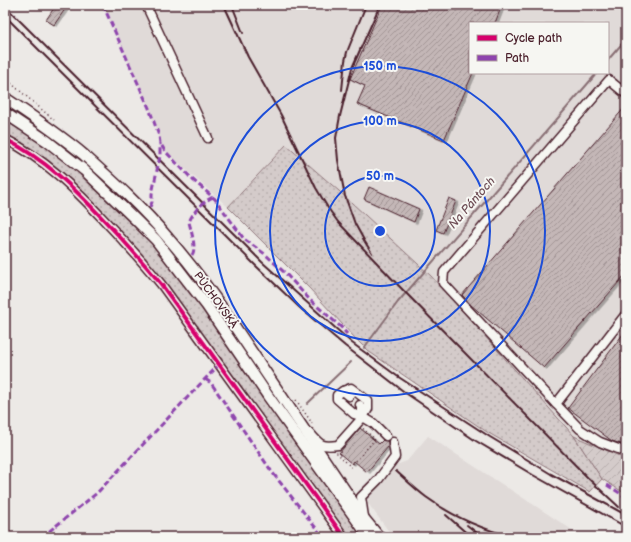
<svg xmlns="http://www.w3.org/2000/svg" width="631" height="542" font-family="'Balsamiq Sans',sans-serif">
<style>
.built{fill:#e0dad8;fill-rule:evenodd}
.grass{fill:url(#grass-dots);stroke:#8f757a}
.garden{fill:url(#garden-furrows);stroke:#8f757a}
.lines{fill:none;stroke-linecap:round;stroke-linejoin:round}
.stream{stroke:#886e73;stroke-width:2}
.building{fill:url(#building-hatch);stroke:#4a1f2b;filter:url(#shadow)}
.minor-casing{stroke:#4a1f2b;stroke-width:11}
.major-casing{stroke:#4a1f2b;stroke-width:13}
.path{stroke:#4a1f2b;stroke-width:1.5;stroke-dasharray:1 3;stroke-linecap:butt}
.minor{stroke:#f6f6f2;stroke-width:8}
.major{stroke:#f6f6f2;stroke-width:10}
.rail{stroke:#4a1f2b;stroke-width:2}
.quiet{stroke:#8e44ad;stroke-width:3;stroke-dasharray:6 3;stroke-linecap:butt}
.cycleway-casing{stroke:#f6f6f2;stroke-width:6}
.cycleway{stroke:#d6006c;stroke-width:4}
.ring{fill:none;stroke:#1d4ed8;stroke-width:2}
.labels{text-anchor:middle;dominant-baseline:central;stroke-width:4;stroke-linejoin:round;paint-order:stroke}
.street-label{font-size:11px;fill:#4a1f2b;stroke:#f6f6f2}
.water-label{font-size:12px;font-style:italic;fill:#6e4d55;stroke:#f6f6f2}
.centre{fill:#1d4ed8;stroke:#f6f6f2;stroke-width:2}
.ring-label{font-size:12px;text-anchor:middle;font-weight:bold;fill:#1d4ed8;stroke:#f6f6f2;stroke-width:4;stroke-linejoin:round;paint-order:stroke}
</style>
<defs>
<pattern id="grass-dots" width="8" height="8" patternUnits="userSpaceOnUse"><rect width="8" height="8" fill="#d4cbca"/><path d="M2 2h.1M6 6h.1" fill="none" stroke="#b8aeae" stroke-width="1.8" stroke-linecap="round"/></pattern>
<pattern id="garden-furrows" width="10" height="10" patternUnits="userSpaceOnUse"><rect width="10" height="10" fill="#d4cbca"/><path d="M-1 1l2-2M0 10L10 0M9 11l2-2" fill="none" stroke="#b8aeae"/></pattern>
<pattern id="building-hatch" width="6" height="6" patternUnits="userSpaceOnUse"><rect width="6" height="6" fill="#c4b7b7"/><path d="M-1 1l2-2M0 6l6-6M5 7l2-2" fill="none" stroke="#a19495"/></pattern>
<filter id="shadow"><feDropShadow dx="3" dy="1.5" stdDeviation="0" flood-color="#0004"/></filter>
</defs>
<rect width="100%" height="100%" fill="#ece9e6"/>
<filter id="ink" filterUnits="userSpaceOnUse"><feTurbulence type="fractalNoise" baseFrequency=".025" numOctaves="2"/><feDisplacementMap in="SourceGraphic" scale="8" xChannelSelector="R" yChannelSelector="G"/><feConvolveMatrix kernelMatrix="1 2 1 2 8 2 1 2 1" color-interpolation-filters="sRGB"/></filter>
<g filter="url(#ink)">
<g class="built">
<path d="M103,5H626V459L574,436L431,276L339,191L286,145L228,207L165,151L160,143L159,135L149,108ZM470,23H608V73H470Z"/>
<polygon points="428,436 583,537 393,537 364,498 369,497 396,465 407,461"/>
</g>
<g class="grass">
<polygon points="5,121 45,145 78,172 124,213 162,254 189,289 311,462 347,516 363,537 348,537 155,271 113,224 68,177 39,157 5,136"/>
<polygon points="286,145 339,191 431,276 574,436 602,479 590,492 487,432 368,351 354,337 310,289 228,207"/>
</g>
<polygon class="garden" points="574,436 626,459 626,494 602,479"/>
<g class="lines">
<g class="stream">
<polyline points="608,60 626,39"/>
<polyline points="364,348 398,302 597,73"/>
<polyline points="307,404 351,362"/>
</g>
</g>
<g class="building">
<polygon points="56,5 68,5 54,25 46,20"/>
<polygon points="382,5 502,5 495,23 470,23 470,73 473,73 444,140 357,104 365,86 350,79"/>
<polygon points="626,106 626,274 544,368 471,305 462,295"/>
<polygon points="369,187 419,209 414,222 364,199"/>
<polygon points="449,198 456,201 443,233 436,230"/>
<polygon points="626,330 626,443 624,445 612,441 568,408"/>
<polygon points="360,428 379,444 383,440 388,441 388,447 367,472 354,461 352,464 339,453"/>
</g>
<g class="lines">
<g class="minor-casing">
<g id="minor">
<polyline points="146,5 208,138"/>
<polyline points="626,94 609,80 444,272 443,283 556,404 626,314"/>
<path d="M5,139C45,159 74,188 104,220C124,241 143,262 161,284L344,537"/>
<polyline points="343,391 351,388 368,401 368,409 363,417"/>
<polyline points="349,396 343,391 337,395 337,399 354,414 363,417"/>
<polyline points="556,404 580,429 600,442 626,452"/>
<polyline points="360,405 362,411 363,417"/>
<path d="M310,433C321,446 322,447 338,445L363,417L373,423L386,436"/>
<polyline points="364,517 361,497 378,480 395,457 393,442"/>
</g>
</g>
<g class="major-casing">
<g id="major">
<path d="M5,98C32,116 59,134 84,155C113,181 143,208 168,238C190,263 210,290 229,318L365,520L379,537"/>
<polyline points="5,113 47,141 84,170 135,219 156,240 207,306 268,396 369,537"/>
</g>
</g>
<g class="path">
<polyline points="5,78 54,120"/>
<polyline points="296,400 314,426"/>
<polygon points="360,426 375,439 351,467 337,453"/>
</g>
<use href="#minor" class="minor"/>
<use href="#major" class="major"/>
<g class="rail">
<polyline points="224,5 248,57 281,115 316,188 328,208 338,222 400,287 591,481 619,507"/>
<polyline points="232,5 243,33"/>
<polyline points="5,6 262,262 352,343 397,376 490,437 551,474 626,515"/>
<polyline points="5,16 255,265 299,307 345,346 407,394 476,441 533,475 626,527"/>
<polyline points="342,90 345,61 347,52 366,5"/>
<polyline points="372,253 365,242 355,224 345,196 338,160 336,138 340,116 352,68 380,5"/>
<path d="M396,471C406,480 415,489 426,497C453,517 481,529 513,537"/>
<polyline points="446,515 471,537"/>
<polyline points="467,525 482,537"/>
</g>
<g class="quiet">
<polyline points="103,5 149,108 159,136 160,143 165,151 193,180 215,199 244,239 265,254 286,274 310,300 341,327 347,334"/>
<polyline points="150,207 152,202 152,194 160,156 160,143"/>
<path d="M192,255C197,248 191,231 189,222C193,212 202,202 213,197"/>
<polyline points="205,379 211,383 272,472 323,537"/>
<polyline points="607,485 626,497"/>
<polyline points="42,537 97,493 205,379 219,365"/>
</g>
<g class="cycleway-casing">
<path id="cycleway" d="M5,139C45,159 74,188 104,220C124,241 143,262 161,284L344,537"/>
</g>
<use href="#cycleway" class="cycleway"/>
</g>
</g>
<g class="ring">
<circle cx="380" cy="231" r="55"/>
<circle cx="380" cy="231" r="110"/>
<circle cx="380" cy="231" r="165"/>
</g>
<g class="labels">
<g class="street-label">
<text transform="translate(216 300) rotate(54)">PÚCHOVSKÁ</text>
</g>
<g class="water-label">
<text transform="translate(472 203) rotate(-49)">Na Pántoch</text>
</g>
</g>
<circle cx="380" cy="231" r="6" class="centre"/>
<g class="ring-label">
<text x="380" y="70">150 m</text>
<text x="380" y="125">100 m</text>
<text x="380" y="180">50 m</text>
</g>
<rect width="631" height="542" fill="none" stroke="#f6f6f2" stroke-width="20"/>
<rect x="10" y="10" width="611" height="522" fill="none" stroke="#4a1f2b" stroke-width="1.5" filter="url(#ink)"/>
<rect x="469" y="22" width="140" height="52" fill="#f6f6f2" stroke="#b1a0a2"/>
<rect x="477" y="35" width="20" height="6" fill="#d6006c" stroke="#b1a0a2"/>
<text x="505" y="42" font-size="12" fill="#4a1f2b">Cycle path</text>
<rect x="477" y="55" width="20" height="6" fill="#8e44ad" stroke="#b1a0a2"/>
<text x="505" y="62" font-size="12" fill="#4a1f2b">Path</text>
</svg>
